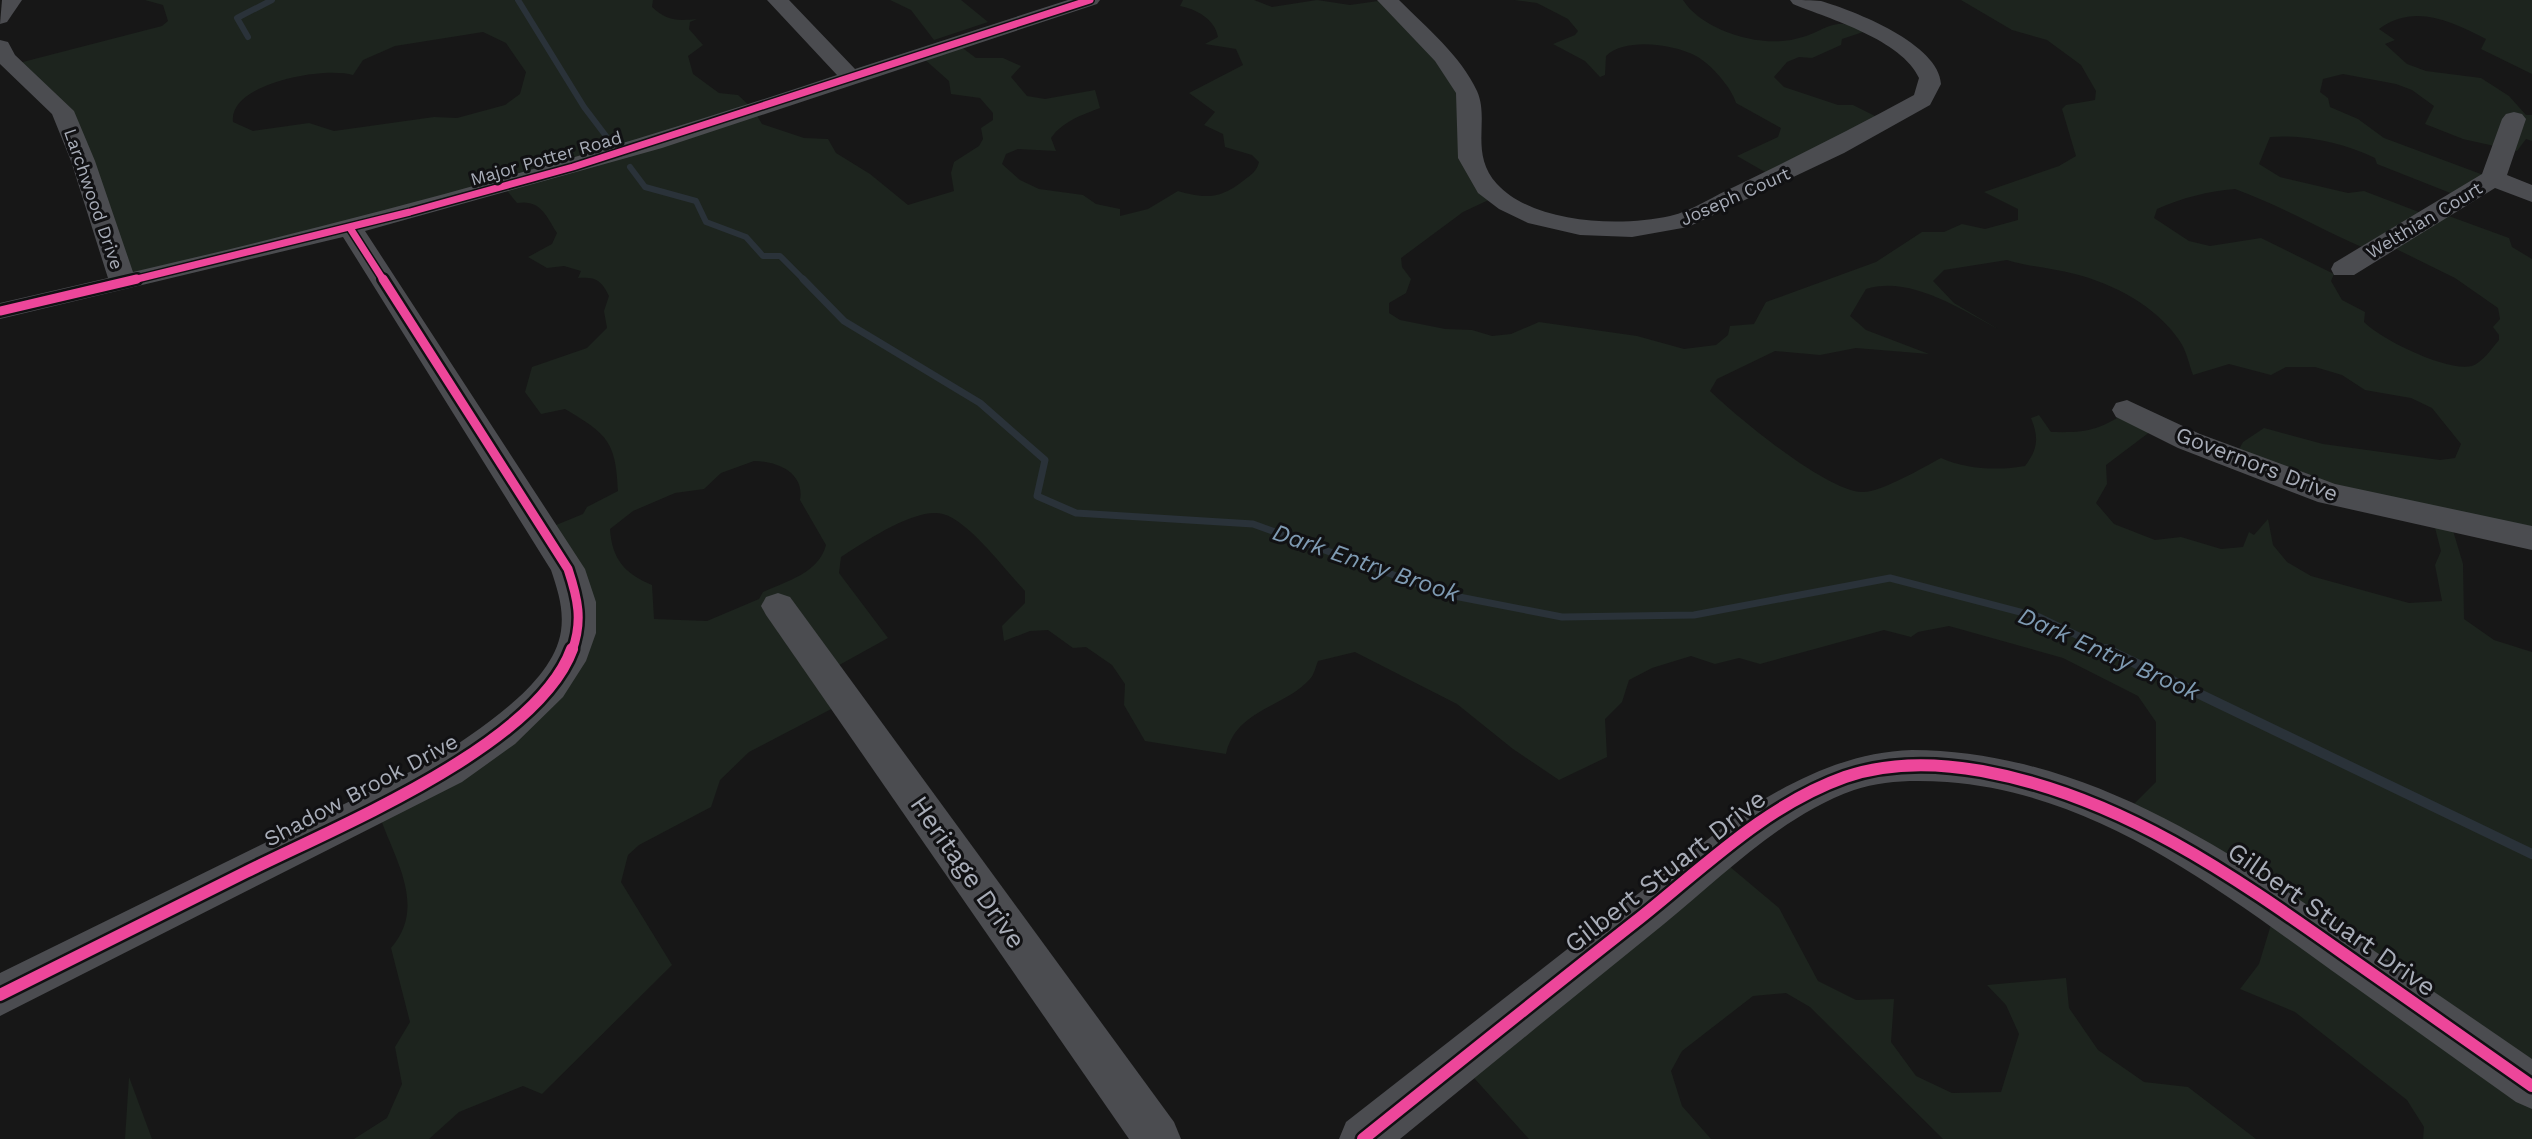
<svg xmlns="http://www.w3.org/2000/svg" width="2532" height="1139" font-family="'Work Sans',sans-serif">
<style>
.green{fill:#1d241e;fill-rule:evenodd}
.lines{fill:none;stroke-linecap:round;stroke-linejoin:round}
.stream-far2{stroke:#2a3239;stroke-width:6}
.stream-far1{stroke:#2a3239;stroke-width:7}
.stream{stroke:#2a3239;stroke-width:10}
.minor{fill:#4b4c50;fill-rule:evenodd}
.cycleway-far2-casing{stroke:#111113;stroke-width:10}
.cycleway-far1-casing{stroke:#111113;stroke-width:14}
.cycleway-casing{stroke:#111113;stroke-width:17}
.cycleway-far2{stroke:#ed469a;stroke-width:7}
.cycleway-far1{stroke:#ed469a;stroke-width:9}
.cycleway{stroke:#ed469a;stroke-width:12}
.labels{text-anchor:middle;dominant-baseline:central;stroke-width:6;stroke-linejoin:round;paint-order:stroke}
.far-street-label{font-size:18px;fill:#a8adb8;stroke:#111113}
.street-label{font-size:22px;fill:#a8adb8;stroke:#111113}
.water-label{font-size:24px;font-style:italic;fill:#7f9bb3;stroke:#111113}
.near-street-label{font-size:26px;fill:#a8adb8;stroke:#111113}
</style>
<rect width="100%" height="100%" fill="#171717"/>
<g class="green">
<path d="M145,0H653L652,7C667,21 677,21 697,19L690,22L689,29L703,45L688,56L693,74L719,93L738,95L753,109L762,124L804,138L828,139L836,153L870,174L908,205L954,191L951,173L954,162L979,146L983,139L981,128L993,120V113L980,98L951,94L949,81L923,58L960,46L976,58H1003L1021,66L1011,77L1027,96L1045,99L1095,90L1100,108C1082,115 1063,121 1051,138L1056,151L1018,149L1006,154L1002,164L1020,180L1039,189L1083,195L1096,204L1120,209V216L1148,209L1178,191C1206,199 1220,199 1243,181C1251,175 1257,171 1259,162L1252,155L1225,147L1223,134L1204,125L1215,112L1189,93L1243,65L1236,49L1205,44L1218,37C1215,19 1196,9 1180,6L1183,0H1254L1272,7L1317,0L1350,5L1385,0L1464,88L1466,154L1497,196L1463,212L1401,258L1402,267L1411,279L1406,293L1389,303V313L1400,320L1445,329L1472,330L1492,336L1511,334L1539,322L1637,336L1684,349L1716,345L1728,335L1730,326L1754,324L1766,302L1876,262L1922,232H1944L1962,224L1985,229L2018,220V209L1984,192L2059,166L2076,156L2062,109L2066,105L2095,100L2096,91L2081,65L2047,40L2012,30L1961,0H2532V74L2481,49L2486,39C2451,21 2414,3 2379,29L2395,40L2385,44L2407,64L2426,71L2481,78L2509,96L2526,115H2532V141L2526,139L2517,151L2463,139L2425,124L2434,106L2412,90L2396,84L2343,74L2323,79L2320,92L2328,98L2330,107L2358,119L2384,138L2489,177L2458,196L2377,164L2375,158C2345,143 2304,134 2270,137L2259,164L2280,177L2348,193L2364,191L2424,214L2435,211L2509,238L2512,247L2532,259V537L2451,524L2463,564L2464,619L2494,640L2532,652V1139H2423L2424,1127L2407,1100L2295,1012L2240,989L2259,964L2273,918L2120,818L2156,782V722L2138,696L2063,658L1949,626L1918,632L1911,637L1884,630L1760,664L1739,658L1715,664L1691,656L1652,668L1629,680L1622,702L1605,719L1607,757L1559,780L1513,749L1457,704L1355,652L1318,661C1316,666 1314,675 1310,679C1284,708 1236,709 1226,754L1145,741L1124,705L1125,684L1112,665L1086,647L1073,648L1048,630L1030,631L1004,641L1002,626L1025,603V591C1006,571 969,521 943,514C915,507 865,542 841,557L839,573L888,638L823,674L839,705L749,752L720,780L711,807L639,845L628,855L621,882L672,965L542,1094L523,1086L459,1112L429,1139H354L387,1118L402,1084L395,1047L410,1022L391,948C426,908 397,863 381,820L546,698L573,608L534,534L583,514L587,507L618,491C616,441 607,434 565,409L541,414L525,392L532,367L587,348L607,328L604,311L609,296C601,280 596,277 578,278L581,271L564,266L547,268L528,257L552,244L557,233C546,215 540,199 517,203L504,187L132,279L62,111L15,64L162,26L168,21L163,5ZM483,32L506,43L526,72L520,94L505,105L457,118L434,117L334,131L309,123L253,131L233,122C228,83 325,66 353,75L363,60L395,46ZM2235,189C2282,206 2325,232 2371,251L2386,244L2455,278L2498,308L2500,319L2493,327L2499,335V340C2492,348 2482,363 2472,366C2447,372 2382,340 2364,322L2365,312L2342,300L2331,281L2334,274L2261,238L2210,246L2189,241L2154,218L2157,209C2182,198 2208,191 2235,189ZM2007,260C2030,267 2053,268 2075,274C2114,284 2156,306 2179,340C2186,349 2189,364 2193,375L2229,364L2271,375L2286,367H2315L2342,375L2365,390L2411,398L2432,408L2461,444L2455,458L2440,460L2323,444L2264,428L2243,442L2235,457L2434,524L2441,551L2435,565L2442,601L2409,603L2311,576L2287,562L2273,545L2268,519L2254,535L2249,532L2243,547L2221,549L2181,537L2155,540L2114,524L2096,503L2107,484L2106,465L2155,428L2129,411C2098,430 2088,433 2051,432L2039,415L2031,418C2039,438 2038,449 2025,466C1998,471 1965,469 1941,458C1924,467 1880,493 1862,492C1826,491 1737,417 1710,391L1717,379L1775,351L1820,355L1856,348L1929,354L1866,330L1850,316L1866,289C1910,275 1960,309 1998,329L1954,303L1933,281L1944,270ZM754,461C778,461 805,473 800,500L826,545C819,573 787,581 763,592L759,599L707,621L654,619L652,585C624,573 612,559 610,529L633,511L675,493L704,489L721,473Z"/>
<polygon points="890,0 961,0 988,22 934,40 911,10"/>
<path d="M1514,0H1683C1702,30 1759,48 1795,39C1827,32 1831,14 1866,31L1842,39L1841,45L1812,58L1799,57L1787,62L1774,77L1784,87L1838,105H1853L1883,120L1772,176L1737,156L1778,137L1781,128L1736,103C1732,88 1710,63 1696,56C1674,44 1625,37 1606,56L1605,75L1600,77L1585,61L1553,44L1575,35L1578,31L1568,19L1537,3Z"/>
<polygon points="1729,866 1779,908 1818,981 1856,1000 1894,999 1891,1042 1916,1076 1952,1093 2001,1092 2019,1034 2006,1005 1987,985 2066,978 2069,1008 2098,1050 2144,1082 2188,1087 2256,1139 1943,1139 1810,1007 1786,993 1753,996 1682,1051 1671,1071 1682,1106 1711,1139 1529,1139 1466,1069"/>
<polygon points="129,1077 152,1139 125,1139"/>
</g>
<g class="lines">
<g class="stream-far2">
<polyline points="518,0 584,107 606,136"/>
<polyline points="248,37 237,18 272,0"/>
<polyline points="630,167 645,187 696,201 706,222 746,237 763,256 780,256 805,281"/>
</g>
<polyline class="stream-far1" points="803,279 844,321 980,403 1045,460 1037,496 1076,513 1253,524 1449,595 1562,617 1694,615 1890,578 2039,617 2110,651"/>
<polyline class="stream" points="2106,649 2532,854"/>
<g class="minor">
<polygon points="2,0 22,0 7,22 0,24"/>
<path d="M767,0H789L855,69L1068,0H1100L1097,4L662,148L365,231L585,569L596,602V633L586,661L563,697L515,744L462,782L0,1016V973L434,760C476,731 553,685 561,631C564,609 558,591 551,570L343,237L0,319V303L108,278L71,161L52,114L0,64V40L8,42L15,55L74,111L95,161L133,272C371,217 605,153 837,75Z"/>
<path d="M1377,0H1399C1426,27 1461,56 1477,91C1490,120 1469,153 1497,184C1534,224 1620,227 1670,216C1692,211 1715,195 1736,186C1796,157 1855,127 1914,95L1919,78C1902,40 1830,19 1793,4L1790,0C1800,0 1812,0 1821,1C1855,11 1939,44 1941,84L1930,105L1844,153L1688,227L1632,237L1580,235L1528,223L1499,209L1478,193L1458,158L1456,93L1435,61Z"/>
<polygon points="2514,112 2522,114 2526,119 2507,175 2532,185 2532,202 2495,188 2354,275 2334,275 2331,269 2334,263 2482,174 2502,119 2506,114"/>
<polygon points="2127,400 2200,434 2335,484 2532,526 2532,550 2318,502 2178,448 2116,417 2112,410 2116,403"/>
<polygon points="778,593 790,597 1174,1122 1181,1139 1129,1139 766,615 761,606 766,597"/>
<path d="M1912,750C2081,751 2223,846 2357,939C2415,979 2474,1019 2532,1059V1109L2516,1102C2454,1058 2393,1014 2331,970C2216,887 2094,793 1947,782C1916,780 1883,780 1854,790C1781,816 1723,876 1664,924C1576,995 1488,1067 1400,1139H1339L1346,1122L1744,811C1796,779 1849,752 1912,750Z"/>
</g>
<g class="cycleway-far2-casing">
<g id="cycleway-far2">
<polyline points="350,228 384,281"/>
<polyline points="129,281 410,212 573,167 1090,0"/>
</g>
</g>
<g class="cycleway-far1-casing">
<g id="cycleway-far1">
<path d="M383,279L568,569C578,599 583,621 572,651"/>
<polyline points="0,311 137,279"/>
</g>
</g>
<g class="cycleway-casing">
<g id="cycleway">
<path d="M0,995C82,954 164,913 246,872C336,827 537,746 572,649"/>
<path d="M1363,1139C1455,1065 1547,991 1640,918C1704,867 1766,805 1845,777C1889,762 1937,763 1982,771C2120,796 2232,875 2344,954C2407,998 2469,1042 2532,1086"/>
</g>
</g>
<use href="#cycleway-far2" class="cycleway-far2"/>
<use href="#cycleway-far1" class="cycleway-far1"/>
<use href="#cycleway" class="cycleway"/>
</g>
<g class="labels">
<g class="far-street-label">
<text transform="translate(546 158) rotate(-16)">Major Potter Road</text>
<text transform="translate(1735 196) rotate(-24)">Joseph Court</text>
<text transform="translate(94 199) rotate(71)">Larchwood Drive</text>
<text transform="translate(2424 220) rotate(-31)">Welthian Court</text>
</g>
<g class="street-label">
<text transform="translate(2257 464) rotate(21)">Governors Drive</text>
<text transform="translate(361 790) rotate(-28)">Shadow Brook Drive</text>
</g>
<g class="water-label">
<text transform="translate(1366 563) rotate(19)">Dark Entry Brook</text>
<text transform="translate(2109 654) rotate(24)">Dark Entry Brook</text>
</g>
<g class="near-street-label">
<text transform="translate(1665 871) rotate(-38)">Gilbert Stuart Drive</text>
<text transform="translate(968 872) rotate(55)">Heritage Drive</text>
<text transform="translate(2332 919) rotate(35)">Gilbert Stuart Drive</text>
</g>
</g>
</svg>
